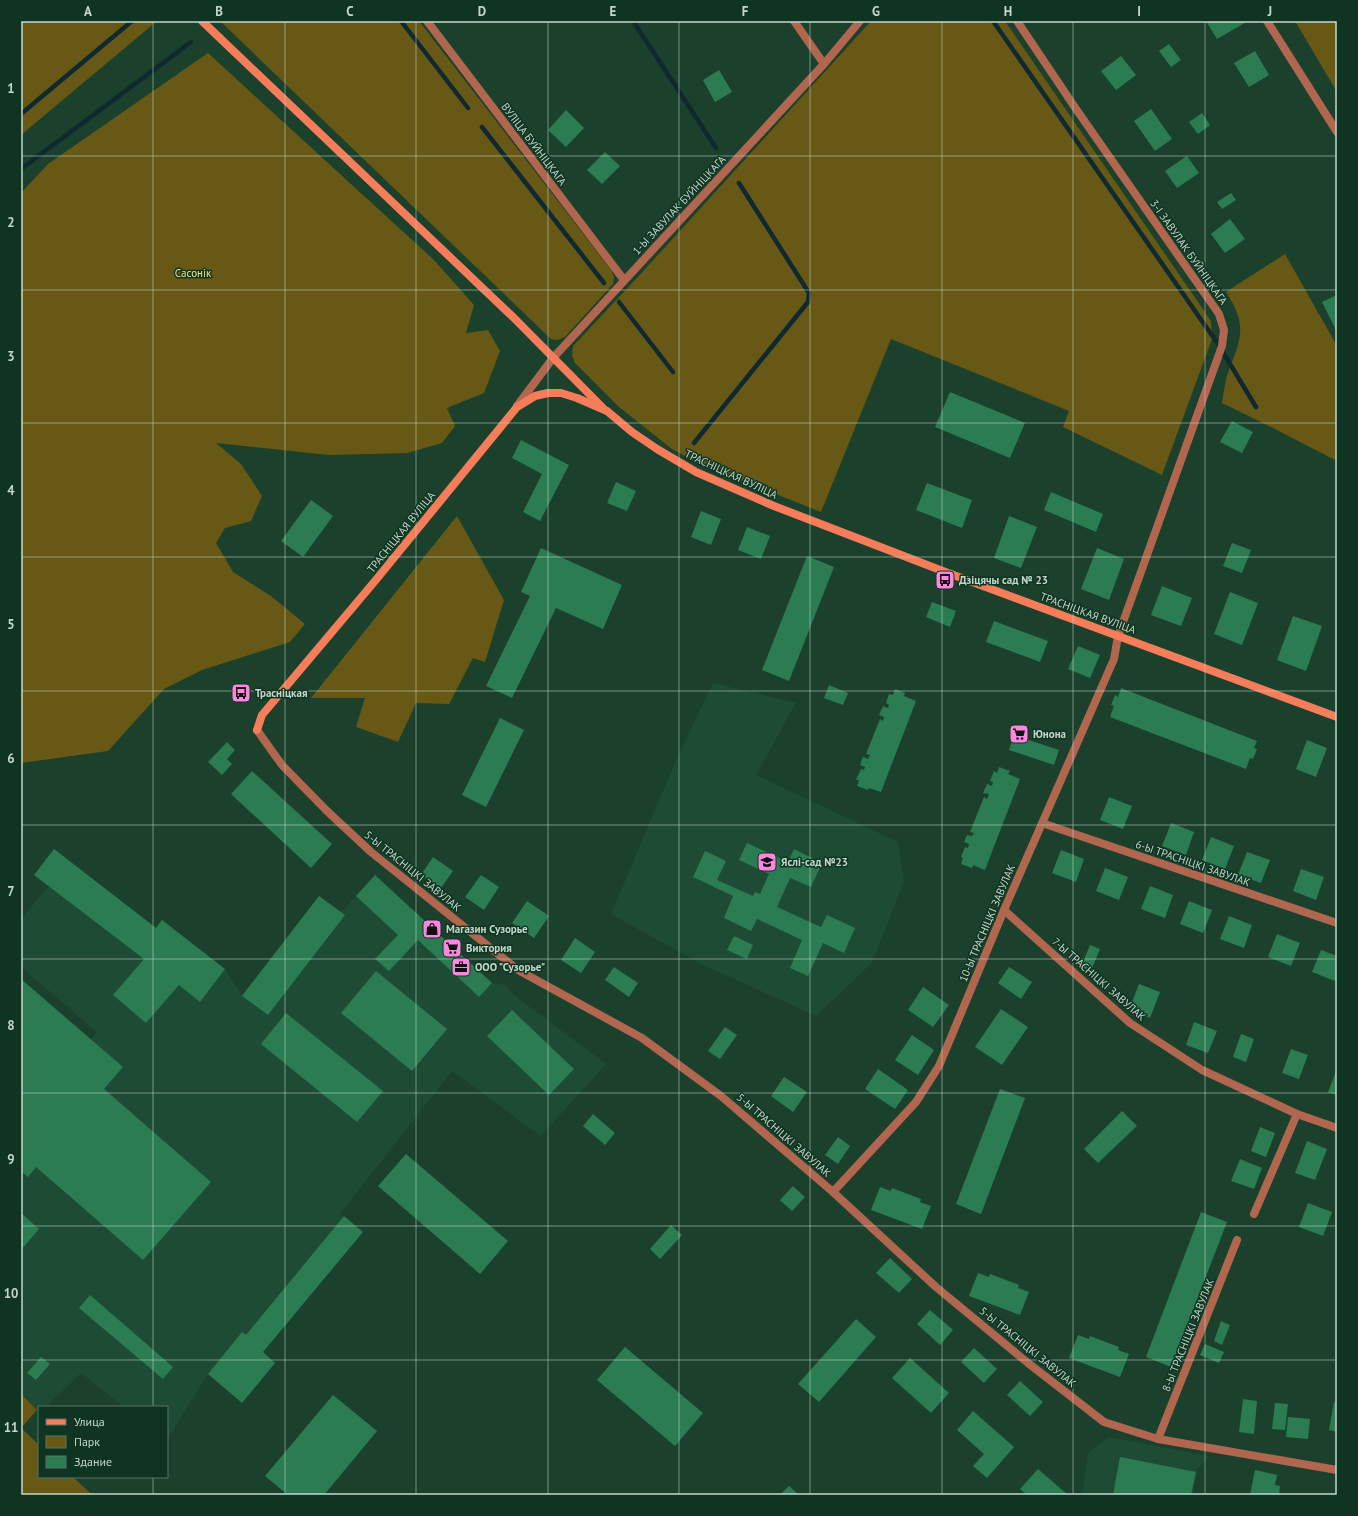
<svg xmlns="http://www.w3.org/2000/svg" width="1358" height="1516" font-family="'PT Sans',sans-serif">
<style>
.built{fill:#1d4b33}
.green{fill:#675915}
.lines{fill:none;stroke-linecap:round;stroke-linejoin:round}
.stream{stroke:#0f2930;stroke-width:4.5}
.building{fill:#2c7c53}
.street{stroke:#b1664f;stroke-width:8}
.secondary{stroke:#f57d59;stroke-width:8}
.grid{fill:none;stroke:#c3d7ca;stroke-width:1;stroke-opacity:0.55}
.labels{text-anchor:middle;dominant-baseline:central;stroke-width:3;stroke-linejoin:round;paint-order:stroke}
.street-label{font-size:11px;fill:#c3d7ca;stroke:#0f3522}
.park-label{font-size:11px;fill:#f9e483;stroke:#0f3522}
.poi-label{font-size:11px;font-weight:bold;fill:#c3d7ca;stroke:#0f3522;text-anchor:start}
.neatline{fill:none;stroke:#c3d7ca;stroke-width:1.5}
.grid-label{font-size:13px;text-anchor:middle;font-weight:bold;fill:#c3d7ca}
</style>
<rect width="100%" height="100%" fill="#1b402b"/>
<g class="built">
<polygon points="713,683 796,703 756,775 898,842 904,881 872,963 816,1016 701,964 611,914 673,767"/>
<polygon points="54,849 156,927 162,920 225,969 242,995 319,896 341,912 375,875 492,983 505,985 515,996 606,1064 541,1136 452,1071 340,1214 363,1232 263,1352 275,1363 242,1403 208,1374 167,1440 167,1407 124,1407 81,1373 46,1407 39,1407 39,1412 21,1394 21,1119 97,1032 21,967 21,919 49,886"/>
<polygon points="1108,1437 1210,1456 1197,1470 1193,1495 1082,1495 1088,1453"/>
</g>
<g class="green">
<polygon points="21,21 157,21 21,135"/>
<polygon points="220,21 419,21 611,270 614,277 613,284 565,337 557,340 551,339"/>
<polygon points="871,21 1005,21 1211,321 1212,339 1162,475 1063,427 1069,411 891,339 821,512 700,464 672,449 619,407 575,363 572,355 573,346 636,279"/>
<polygon points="1295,21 1337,21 1337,92"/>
<polygon points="208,53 434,260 474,305 466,333 488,330 500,351 484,393 447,408 455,426 442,443 407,453 329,455 216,443 241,464 262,496 251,521 225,528 216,543 233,572 271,596 305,624 290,642 202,670 164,689 108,751 21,763 21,193 48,164"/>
<path d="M1285,254L1337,346V461L1267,425L1222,403C1224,392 1225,380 1229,370C1242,336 1247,325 1226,292Z"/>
<polygon points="457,516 504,600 485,662 473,658 449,704 416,703 398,742 356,727 365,698 311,698"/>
<polygon points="21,1394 37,1410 21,1428 39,1445 39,1477 73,1477 92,1495 21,1495"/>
</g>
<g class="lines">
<g class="stream">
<polyline points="401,21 468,108"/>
<polyline points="633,21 716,148"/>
<polyline points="993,21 1218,344 1256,407"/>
<polyline points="21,114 132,21"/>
<polyline points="482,127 604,283"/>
<polyline points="21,169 191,42"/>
<polyline points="619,302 673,372"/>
<polyline points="694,443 808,302 809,293 739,183"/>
</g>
</g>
<g class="building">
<polygon points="1206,21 1248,21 1217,39"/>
<polygon points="1169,44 1181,60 1171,67 1159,51"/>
<polygon points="1255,51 1269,75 1249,87 1234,63"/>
<polygon points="1121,56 1136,75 1116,90 1101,71"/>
<polygon points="719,70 732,92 715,102 703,80"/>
<polygon points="1151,109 1172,139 1155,151 1134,121"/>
<polygon points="566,110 584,128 566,147 548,130"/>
<polygon points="1202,113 1210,125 1198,134 1189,122"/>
<polygon points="605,152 620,166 602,184 587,170"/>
<polygon points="1187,156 1199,173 1177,188 1165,171"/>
<polygon points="1231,193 1236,200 1222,209 1217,202"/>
<polygon points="1230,219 1245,239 1225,253 1211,234"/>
<polygon points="1337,295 1337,332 1322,302"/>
<polygon points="950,392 1025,423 1010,458 935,427"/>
<polygon points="1232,421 1253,432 1242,453 1220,442"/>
<polygon points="521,440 569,465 540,521 523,512 542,474 512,458"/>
<polygon points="616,482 636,491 627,511 607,503"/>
<polygon points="927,483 972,500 962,528 916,510"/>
<polygon points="1051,492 1103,514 1096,532 1044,510"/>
<polygon points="311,500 333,516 303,557 281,541"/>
<polygon points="701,511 721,519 711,545 691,537"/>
<polygon points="1009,516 1037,527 1021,568 994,558"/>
<polygon points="747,527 770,536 761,559 738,550"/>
<polygon points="1232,543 1251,550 1242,573 1223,566"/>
<polygon points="541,548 622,585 603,629 556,608 512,698 486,686 530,596 521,592"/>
<polygon points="1097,548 1124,559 1109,600 1081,589"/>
<polygon points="807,556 834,567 789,681 762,670"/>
<polygon points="1162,586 1192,598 1181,626 1151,615"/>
<polygon points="1230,592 1258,603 1242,645 1214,634"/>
<polygon points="932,602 956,611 950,627 926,617"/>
<polygon points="1293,616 1322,626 1306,671 1277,660"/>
<polygon points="994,621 1048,641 1040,662 986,642"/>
<polygon points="1078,646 1100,655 1090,678 1068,669"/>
<polygon points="829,685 848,693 843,705 824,698"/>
<polygon points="1121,688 1257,741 1254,748 1257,749 1253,759 1250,758 1246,769 1110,717 1114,706 1111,705 1115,695 1118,697"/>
<polygon points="895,689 905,693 904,696 916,701 881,792 869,788 868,790 857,786 859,780 856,780 861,769 864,770 865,767 860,765 863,757 868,759 870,755 866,754 880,719 883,721 884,717 879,715 883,706 888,708 889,705 886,703 889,694 893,695"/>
<polygon points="500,718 524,730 486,807 462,795"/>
<polygon points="1014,735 1059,750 1054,765 1009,750"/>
<polygon points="1307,740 1327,748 1316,777 1296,769"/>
<polygon points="227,742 235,750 227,759 232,764 222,775 208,762"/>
<polygon points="999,767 1010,771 1008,774 1020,779 985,870 973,865 972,868 961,864 963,858 961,857 965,847 968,848 969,844 964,842 967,835 972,836 974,833 970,832 984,797 987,799 989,794 983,793 987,784 992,786 993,782 990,781 994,771 997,773"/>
<polygon points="252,771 332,844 311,868 231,794"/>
<polygon points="1109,797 1132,806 1123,829 1100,820"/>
<polygon points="1171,823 1194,832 1186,855 1162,846"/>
<polygon points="1211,837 1234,846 1225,869 1202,860"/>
<polygon points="747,843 788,862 794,849 822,863 811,887 790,878 777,907 821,927 827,915 855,928 844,953 823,943 808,976 790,968 802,940 757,919 751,931 724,918 733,896 693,877 705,851 726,861 717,880 753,896 755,892 760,894 769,874 739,860"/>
<polygon points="54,849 156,928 162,920 225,969 200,1002 179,985 146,1023 113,995 144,959 34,875"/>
<polygon points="1061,850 1084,859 1076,882 1052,873"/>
<polygon points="1247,852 1270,860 1261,883 1238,875"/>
<polygon points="433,857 453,871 441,888 421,875"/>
<polygon points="1105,868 1128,877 1119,900 1096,891"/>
<polygon points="1301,869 1324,877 1316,900 1293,891"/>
<polygon points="375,875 492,983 479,997 418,940 389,971 375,959 398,935 356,896"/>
<polygon points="481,875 499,887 484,910 465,897"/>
<polygon points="1150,886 1173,895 1165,918 1141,909"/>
<polygon points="319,896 345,915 268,1015 242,996"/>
<polygon points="527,901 549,916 534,938 512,923"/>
<polygon points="1189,901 1212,910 1203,933 1180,924"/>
<polygon points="1229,916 1252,925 1244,948 1220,939"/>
<polygon points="1277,934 1300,943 1291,966 1268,957"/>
<polygon points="734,936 753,945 747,959 727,950"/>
<polygon points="575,938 595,952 581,973 561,960"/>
<polygon points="1090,945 1100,949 1091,971 1081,967"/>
<polygon points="1321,950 1337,956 1337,977 1335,981 1312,972"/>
<polygon points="614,967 638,983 629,997 605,980"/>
<polygon points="1009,967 1032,982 1021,999 998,983"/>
<polygon points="376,971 447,1029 412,1071 341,1013"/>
<polygon points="21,979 123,1067 104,1089 211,1182 143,1260 36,1167 28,1177 21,1171"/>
<polygon points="1139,984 1160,992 1150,1018 1129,1010"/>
<polygon points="923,987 949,1005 933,1027 908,1010"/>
<polygon points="1001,1009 1028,1027 1002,1065 975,1047"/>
<polygon points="512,1010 574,1069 549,1095 487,1036"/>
<polygon points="286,1013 383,1091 357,1122 261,1044"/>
<polygon points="1194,1022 1217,1031 1208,1053 1186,1045"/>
<polygon points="725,1027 737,1035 720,1059 708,1051"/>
<polygon points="1241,1034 1254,1039 1246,1062 1233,1057"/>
<polygon points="912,1035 934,1050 918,1075 895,1060"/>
<polygon points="1291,1049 1308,1055 1299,1079 1282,1073"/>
<polygon points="878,1069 908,1090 895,1109 865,1089"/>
<polygon points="1337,1069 1337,1095 1328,1092"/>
<polygon points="784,1077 807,1092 793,1112 771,1096"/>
<polygon points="1000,1089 1025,1098 981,1214 956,1204"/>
<polygon points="1122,1111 1137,1126 1098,1163 1084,1149"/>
<polygon points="593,1114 615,1133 605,1145 583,1126"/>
<polygon points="1260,1127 1275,1133 1266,1157 1251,1151"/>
<polygon points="838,1137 850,1146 838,1164 825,1155"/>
<polygon points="1307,1141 1327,1149 1315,1180 1295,1173"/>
<polygon points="406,1154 508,1241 480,1274 378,1186"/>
<polygon points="1240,1159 1262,1168 1254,1189 1231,1181"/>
<polygon points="793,1186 805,1197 792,1211 780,1200"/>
<polygon points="880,1187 891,1191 892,1188 921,1199 920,1202 931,1206 922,1229 871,1210"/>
<polygon points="1308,1203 1332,1212 1323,1236 1299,1227"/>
<polygon points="1201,1212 1227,1222 1171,1367 1146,1357"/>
<polygon points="21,1213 39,1229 21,1250"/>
<polygon points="344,1216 363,1232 263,1352 275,1363 242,1403 208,1374 242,1332 246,1335"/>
<polygon points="671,1225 682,1235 660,1259 650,1249"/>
<polygon points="890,1258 912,1279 899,1293 876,1273"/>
<polygon points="978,1273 989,1277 990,1274 1019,1285 1018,1288 1029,1292 1020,1315 969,1296"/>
<polygon points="90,1295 173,1367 163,1379 79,1308"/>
<polygon points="930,1310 953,1330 940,1345 917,1324"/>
<polygon points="856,1319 876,1337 819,1402 798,1384"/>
<polygon points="1221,1321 1230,1325 1222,1345 1214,1341"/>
<polygon points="1078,1335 1089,1339 1090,1336 1119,1347 1118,1350 1129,1354 1120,1377 1069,1358"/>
<polygon points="1205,1344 1224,1352 1219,1363 1200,1355"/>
<polygon points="625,1347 703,1413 675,1446 597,1380"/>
<polygon points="974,1348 997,1369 984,1383 961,1362"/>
<polygon points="41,1357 50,1364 36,1380 27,1373"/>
<polygon points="910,1358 949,1393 931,1413 892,1378"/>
<polygon points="1020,1381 1043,1402 1030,1416 1007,1395"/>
<polygon points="333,1395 377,1431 324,1495 288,1495 265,1476"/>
<polygon points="1243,1399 1257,1401 1254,1434 1239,1432"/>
<polygon points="1334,1402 1337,1403 1337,1432 1329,1430"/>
<polygon points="1275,1403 1288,1404 1285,1430 1272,1429"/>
<polygon points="973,1411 1014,1447 987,1478 973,1466 984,1454 957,1430"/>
<polygon points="1288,1417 1310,1419 1308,1439 1286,1437"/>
<polygon points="1120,1457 1196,1472 1191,1495 1113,1495"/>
<polygon points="1038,1469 1068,1495 1027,1495 1020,1489"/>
<polygon points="1255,1470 1277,1475 1275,1485 1280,1486 1279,1495 1250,1495"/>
<polygon points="789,1486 799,1495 780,1495"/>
</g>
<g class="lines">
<g class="street">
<polyline points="427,21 624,280"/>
<polyline points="794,21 824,64"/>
<polyline points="1267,21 1337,132"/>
<polyline points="517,406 553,358 824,64 860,21"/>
<polyline points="257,730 282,765 327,811 371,852 518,970 642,1038 721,1096 833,1192 936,1287 1028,1363 1104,1422 1158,1439 1337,1470"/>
<polyline points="1042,823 1337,923"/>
<polyline points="1004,910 1130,1023 1202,1070 1297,1114 1337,1128"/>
<polyline points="833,1192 916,1102 939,1066 1004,910 1114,659 1118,636 1222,346 1224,330 1219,314 1076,109 1017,21"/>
<polyline points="1254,1214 1297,1114"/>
<polyline points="1158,1439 1237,1240"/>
</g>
<g class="secondary">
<polyline points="202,21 514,318 603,408"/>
<polyline points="257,730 262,715 375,581 517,407 535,396 548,393 561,393 577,398 607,411 632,432 657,449 696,472 774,506 948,573 1337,717"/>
</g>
</g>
<path class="grid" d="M153,21V1407M285,21V1495M416,21V1495M548,21V1495M679,21V1495M810,21V1495M942,21V1495M1073,21V1495M1205,21V1495M21,156H1337M21,290H1337M21,423H1337M21,557H1337M21,691H1337M21,825H1337M21,959H1337M21,1093H1337M21,1226H1337M21,1360H1337M153,1477V1495"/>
<defs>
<g id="bus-square" transform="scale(1)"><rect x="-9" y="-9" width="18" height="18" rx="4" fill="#fe85e0" stroke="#0f3522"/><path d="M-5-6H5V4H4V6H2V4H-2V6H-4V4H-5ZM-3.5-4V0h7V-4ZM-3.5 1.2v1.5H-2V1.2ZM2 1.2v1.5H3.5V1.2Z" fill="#111"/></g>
<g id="supermarket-square" transform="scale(1)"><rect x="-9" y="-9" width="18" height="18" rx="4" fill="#fe85e0" stroke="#0f3522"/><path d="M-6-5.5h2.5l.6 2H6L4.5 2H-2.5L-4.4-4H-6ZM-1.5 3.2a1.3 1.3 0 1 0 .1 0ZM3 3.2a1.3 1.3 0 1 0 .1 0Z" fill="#111"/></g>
<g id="school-square" transform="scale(1)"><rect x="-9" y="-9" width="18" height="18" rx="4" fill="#fe85e0" stroke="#0f3522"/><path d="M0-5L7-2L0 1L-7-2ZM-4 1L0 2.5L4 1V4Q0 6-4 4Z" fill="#111"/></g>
<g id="shop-square" transform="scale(1)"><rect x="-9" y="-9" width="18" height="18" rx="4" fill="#fe85e0" stroke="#0f3522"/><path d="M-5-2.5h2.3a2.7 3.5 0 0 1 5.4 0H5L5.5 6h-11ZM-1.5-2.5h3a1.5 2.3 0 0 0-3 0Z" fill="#111"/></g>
<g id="office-square" transform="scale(1)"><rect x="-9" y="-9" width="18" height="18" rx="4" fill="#fe85e0" stroke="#0f3522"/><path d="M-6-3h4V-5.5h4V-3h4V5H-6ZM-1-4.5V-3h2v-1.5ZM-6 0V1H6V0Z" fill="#111"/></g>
</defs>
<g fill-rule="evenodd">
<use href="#bus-square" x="945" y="580"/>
<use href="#bus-square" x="241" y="693"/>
<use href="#supermarket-square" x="1019" y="734"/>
<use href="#school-square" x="767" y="862"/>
<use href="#shop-square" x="432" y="929"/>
<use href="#supermarket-square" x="452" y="948"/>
<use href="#office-square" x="461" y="967"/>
</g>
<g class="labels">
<g class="street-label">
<text transform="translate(534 144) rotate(53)">ВУЛІЦА БУЙНІЦКАГА</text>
<text transform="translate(679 205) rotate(-47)">1-Ы ЗАВУЛАК БУЙНІЦКАГА</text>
<text transform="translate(1189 252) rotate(55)">3-І ЗАВУЛАК БУЙНІЦКАГА</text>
<text transform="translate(731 474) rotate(25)">ТРАСНІЦКАЯ ВУЛІЦА</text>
<text transform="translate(401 532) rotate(-51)">ТРАСНІЦКАЯ ВУЛІЦА</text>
<text transform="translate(1088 613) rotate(20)">ТРАСНІЦКАЯ ВУЛІЦА</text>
<text transform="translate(1193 863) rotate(19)">6-Ы ТРАСНІЦКІ ЗАВУЛАК</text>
<text transform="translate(413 871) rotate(39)">5-Ы ТРАСНІЦКІ ЗАВУЛАК</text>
<text transform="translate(987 923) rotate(-67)">10-Ы ТРАСНІЦКІ ЗАВУЛАК</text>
<text transform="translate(1099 979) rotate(41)">7-Ы ТРАСНІЦКІ ЗАВУЛАК</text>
<text transform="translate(784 1135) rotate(41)">5-Ы ТРАСНІЦКІ ЗАВУЛАК</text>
<text transform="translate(1188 1335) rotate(-68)">8-Ы ТРАСНІЦКІ ЗАВУЛАК</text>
<text transform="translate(1028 1347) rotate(39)">5-Ы ТРАСНІЦКІ ЗАВУЛАК</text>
</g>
<g class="park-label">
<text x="193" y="273">Сасонік</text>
</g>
<g class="poi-label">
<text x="959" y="580">Дзіцячы сад № 23</text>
<text x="255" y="693">Трасніцкая</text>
<text x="1033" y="734">Юнона</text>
<text x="781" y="862">Яслі-сад №23</text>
<text x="446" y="929">Магазин Сузорье</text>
<text x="466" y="948">Виктория</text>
<text x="475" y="967">ООО "Сузорье"</text>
</g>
</g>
<rect width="1358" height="1516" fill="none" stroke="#0f3522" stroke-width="44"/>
<rect x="38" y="1406" width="130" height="72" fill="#0f3522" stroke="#577665"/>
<rect x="46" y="1419" width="20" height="6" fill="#f57d59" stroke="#577665"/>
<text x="74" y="1426" font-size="12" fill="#c3d7ca">Улица</text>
<rect x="46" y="1436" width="20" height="12" fill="#675915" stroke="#577665"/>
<text x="74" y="1446" font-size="12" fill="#c3d7ca">Парк</text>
<rect x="46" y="1456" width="20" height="12" fill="#2c7c53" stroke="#577665"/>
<text x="74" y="1466" font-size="12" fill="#c3d7ca">Здание</text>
<rect x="22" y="22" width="1314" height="1472" class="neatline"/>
<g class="grid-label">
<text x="88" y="16">A</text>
<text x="219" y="16">B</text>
<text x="350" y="16">C</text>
<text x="482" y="16">D</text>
<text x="613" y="16">E</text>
<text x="745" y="16">F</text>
<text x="876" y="16">G</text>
<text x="1008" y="16">H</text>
<text x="1139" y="16">I</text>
<text x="1270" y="16">J</text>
<text x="11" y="93">1</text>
<text x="11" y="227">2</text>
<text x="11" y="361">3</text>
<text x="11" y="495">4</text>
<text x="11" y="629">5</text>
<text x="11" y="763">6</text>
<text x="11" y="896">7</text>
<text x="11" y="1030">8</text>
<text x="11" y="1164">9</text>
<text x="11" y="1298">10</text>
<text x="11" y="1432">11</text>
</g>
</svg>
